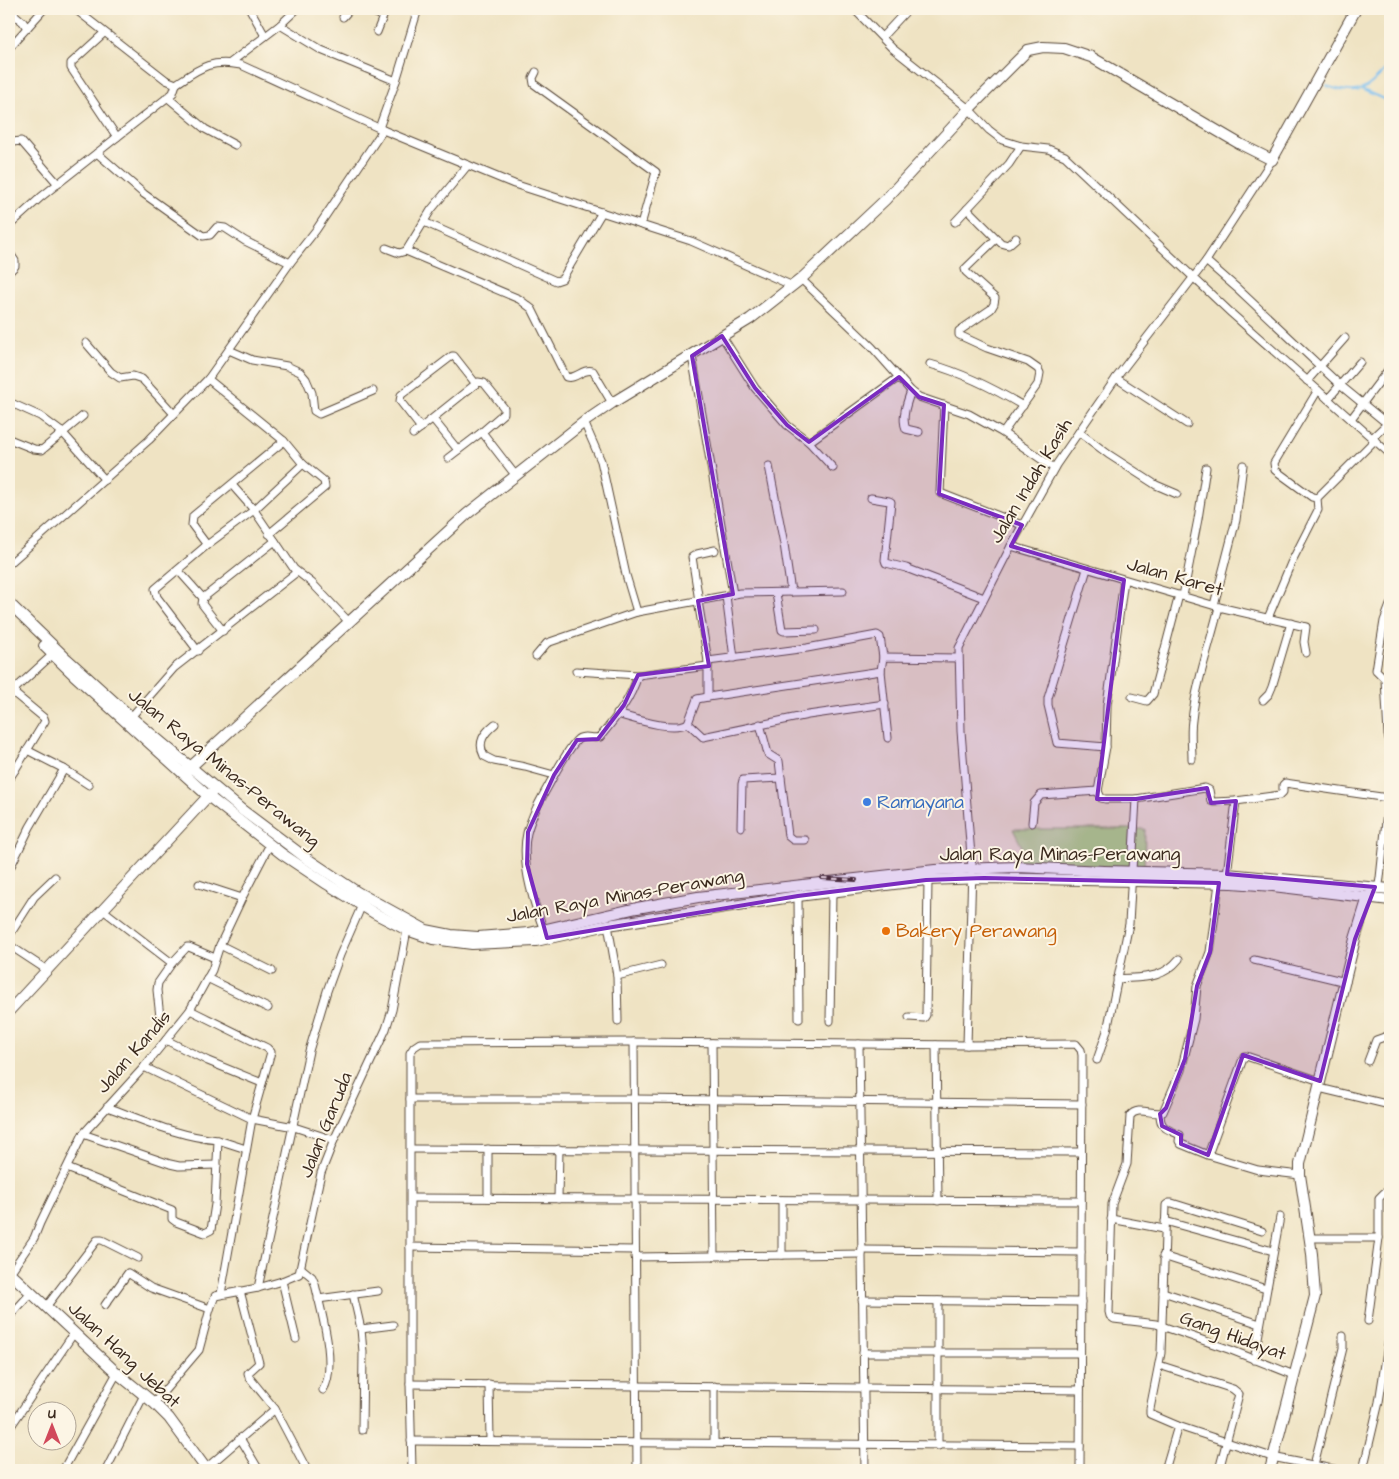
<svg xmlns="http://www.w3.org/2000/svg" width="1399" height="1479" font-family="'Architects Daughter',sans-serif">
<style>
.green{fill:#b1d780;stroke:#76804f}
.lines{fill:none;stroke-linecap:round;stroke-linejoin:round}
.stream{stroke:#7abff1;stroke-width:2}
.street-casing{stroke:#564637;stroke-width:9}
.secondary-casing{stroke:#564637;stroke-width:12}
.street{stroke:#fff;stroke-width:7}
.secondary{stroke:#fff;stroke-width:10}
.rail-casing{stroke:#3b2a1e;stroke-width:4}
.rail{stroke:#fcf5e5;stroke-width:2;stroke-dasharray:5.5;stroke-linecap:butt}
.marked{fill:#7b2cbf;fill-opacity:0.2;stroke:#7b2cbf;stroke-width:4;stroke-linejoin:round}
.shop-dot{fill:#3f7fe0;stroke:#fcf5e5;stroke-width:2}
.food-dot{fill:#e8710a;stroke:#fcf5e5;stroke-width:2}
.labels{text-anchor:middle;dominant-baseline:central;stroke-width:4;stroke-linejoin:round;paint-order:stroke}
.street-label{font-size:19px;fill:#3b2a1e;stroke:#fcf5e5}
.shop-label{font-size:19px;fill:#366cbe;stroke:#fcf5e5;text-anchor:start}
.food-label{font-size:19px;fill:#c56008;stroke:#fcf5e5;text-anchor:start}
</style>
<rect width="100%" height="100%" fill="#fcf5e5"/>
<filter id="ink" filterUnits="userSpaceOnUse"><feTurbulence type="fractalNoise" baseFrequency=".02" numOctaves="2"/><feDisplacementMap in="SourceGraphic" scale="10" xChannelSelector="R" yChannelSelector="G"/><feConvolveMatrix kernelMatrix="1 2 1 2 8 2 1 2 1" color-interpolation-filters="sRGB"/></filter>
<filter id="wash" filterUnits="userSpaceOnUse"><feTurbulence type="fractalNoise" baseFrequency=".0096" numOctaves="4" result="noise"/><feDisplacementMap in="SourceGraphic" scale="20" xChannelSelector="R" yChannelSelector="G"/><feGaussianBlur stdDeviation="1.12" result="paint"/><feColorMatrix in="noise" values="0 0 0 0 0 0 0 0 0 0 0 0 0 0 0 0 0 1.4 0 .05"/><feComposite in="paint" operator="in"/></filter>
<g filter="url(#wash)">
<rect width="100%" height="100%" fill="#efe3c3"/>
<polygon class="green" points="1013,829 1145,829 1144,874 1013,870 1024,851"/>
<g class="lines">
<g class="stream">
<path d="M1327,86C1362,98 1366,89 1390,65"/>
<polyline points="1363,90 1390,102"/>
</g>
</g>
</g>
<g filter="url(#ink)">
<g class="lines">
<g class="street-casing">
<g id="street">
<path d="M75,9L166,80L176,84C200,68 210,59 241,65L383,130L514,184L691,241L793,286"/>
<polyline points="250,9 265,36"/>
<polyline points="366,9 383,16"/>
<polyline points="854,9 892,48 969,109 989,130 1002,140 1021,146 1048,149 1065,156 1231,313 1390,454"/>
<polyline points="9,10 23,22 27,28 44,9"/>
<polyline points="343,17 350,9"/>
<polyline points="280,25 321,50 396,81"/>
<polyline points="377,32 386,9"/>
<polyline points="104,33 71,63 71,68 117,137"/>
<polyline points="882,37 908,9"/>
<polyline points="9,48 27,28"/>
<polyline points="230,63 280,25 297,9"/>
<polyline points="536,72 533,78 534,84 656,172 641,225"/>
<polyline points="167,97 205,129 235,145"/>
<polyline points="379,128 396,81 418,9"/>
<polyline points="9,145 13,142 21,141 58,184"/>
<polyline points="97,153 144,194 203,236 210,235 217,227 225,228 245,241 290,263"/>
<polyline points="967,209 1001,243 1008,245 1016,238"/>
<polyline points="424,222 556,281 562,279 602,212"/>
<polyline points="955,222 1009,164 1021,146"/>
<polyline points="9,226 41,197 173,93 176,84"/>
<polyline points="996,239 965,269 966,272 995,298 994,304 991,309 959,331 959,335 987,348 1028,362 1038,369 1040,373 1038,384 1003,433"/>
<polyline points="386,248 399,253 406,251 431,210 468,165"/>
<path d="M406,251L519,299L532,309L566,377C576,380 582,368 593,371L612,403"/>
<polyline points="9,252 15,261 15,266 9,272"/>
<polyline points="1206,261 1238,289 1340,385 1390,426"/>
<polyline points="801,279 872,347 911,391 919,397 969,414 1003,433 1054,468"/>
<polyline points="722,336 755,388 787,425 809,442 833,468"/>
<polyline points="86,343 111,372 120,378 133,376 142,379 174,414"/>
<polyline points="229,350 252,360 287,366 300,372 306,379 312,393 314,411 319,414 373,391"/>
<polyline points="692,356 733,594"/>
<path d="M930,364C963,373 993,388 1023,406"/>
<polyline points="1116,378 1187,424"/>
<polyline points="1307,381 1345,338"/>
<path d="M911,391C907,402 901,418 906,429L919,432"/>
<polyline points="1328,399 1360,362"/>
<polyline points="9,402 40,416 63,433 105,480"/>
<polyline points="944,405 940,493 1022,525"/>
<polyline points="433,419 458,450"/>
<polyline points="1351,419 1388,370"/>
<polyline points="584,422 601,461 626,575 637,612 740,593 843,591"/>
<polyline points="421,428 400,401 401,395 452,356 454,356 476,384"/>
<polyline points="1079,432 1108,454 1156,485 1177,494"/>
<polyline points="413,434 478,382 484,383 504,408 504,413 482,432 516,476"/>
<polyline points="1372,438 1390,421"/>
<polyline points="9,439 34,449 42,450 83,416"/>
<polyline points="809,442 899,377"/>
<polyline points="448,458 482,432"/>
<polyline points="769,466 784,544 791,592"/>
<polyline points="232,485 254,510 294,569 312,583 349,622"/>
<polyline points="871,498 889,501 891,502 885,560 886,563 906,568 984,598"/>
<polyline points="1317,498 1312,497 1275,470 1274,463 1318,390"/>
<polyline points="269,534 325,487 324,481 303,464"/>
<polyline points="207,545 192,525 193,516 284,441"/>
<polyline points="1011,546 1219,607 1306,627 1304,642 1306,653"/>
<polyline points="9,564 149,440 208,379 290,263 316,230 383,130"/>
<polyline points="1087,569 1048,698 1048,705 1057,743 1106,747"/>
<polyline points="178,570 203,598"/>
<polyline points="1124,580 1107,705 1106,747 1098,791 1101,798 1105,799 1136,799 1205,788 1209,790 1211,801 1213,802 1236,801"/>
<polyline points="776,593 782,630 784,631 816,630"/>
<polyline points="726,596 734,658"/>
<polyline points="1183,596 1198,519 1206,468"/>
<polyline points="698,601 708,661 708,697 881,671 883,657 958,658"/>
<polyline points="699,601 692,557 697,554 715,550"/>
<polyline points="1214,605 1236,520 1243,465"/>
<polyline points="1390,605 1384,621 1376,670 1385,679 1388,735 1390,742"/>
<polyline points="1268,618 1291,563 1318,510 1317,498 1375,440"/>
<polyline points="223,631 202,604 203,598 275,541"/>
<polyline points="198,651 157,597 155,589 207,545 254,510 303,464 284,441 208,379"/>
<polyline points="536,656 547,643 637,612"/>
<polyline points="708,661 807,648 877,635 880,637 883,657"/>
<polyline points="881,671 888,738"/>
<polyline points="638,675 708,666"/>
<polyline points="708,697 697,699 688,723 703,737 808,715 885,704"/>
<polyline points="1132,697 1147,701 1153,694 1179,595"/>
<polyline points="1263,700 1269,694 1272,687 1291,623"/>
<path d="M617,714C635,719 673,732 688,723"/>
<polyline points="131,717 174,668 297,572"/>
<path d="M495,724C484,733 477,742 484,756L494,761L525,767L554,775"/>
<polyline points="760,724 768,754 779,761 788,836 793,840 805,840"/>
<polyline points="27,750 64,769 89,785"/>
<path d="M1192,759C1192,747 1190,733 1192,720C1196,683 1210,644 1219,607"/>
<polyline points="9,767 15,770 45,721 44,718 15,694 16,688 52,655"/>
<polyline points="9,779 15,770"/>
<polyline points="1032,823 1034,803 1041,795 1098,791"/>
<polyline points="741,827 742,784 743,780 781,778"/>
<polyline points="9,870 30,827 64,769"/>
<polyline points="1227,874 1236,801 1280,795 1283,792 1283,785 1285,783 1388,798"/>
<path d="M1219,883L1210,952L1197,986L1194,1019L1181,1070L1163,1112C1153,1116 1138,1105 1130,1116L1127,1164L1112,1204L1109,1312L1110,1316L1114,1319L1156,1324L1231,1350L1294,1375"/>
<polyline points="199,884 242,898"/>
<polyline points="798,896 799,1019"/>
<polyline points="1368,897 1379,884 1380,878 1390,783"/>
<polyline points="103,910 172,963 187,947 189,947 215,958"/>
<polyline points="608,925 617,976 618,1021"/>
<path d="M545,933C534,905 520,863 527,833C532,814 542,797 551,781C556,771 571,745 578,739C585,734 593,740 600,737C616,718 631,699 638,675L576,671"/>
<polyline points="9,936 34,897 55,877"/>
<polyline points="9,945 47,970"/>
<polyline points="220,945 272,971"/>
<polyline points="1254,960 1346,982"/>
<polyline points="617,976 661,965"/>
<polyline points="207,978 268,1008"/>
<path d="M1117,979C1142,977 1162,980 1179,959"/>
<polyline points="190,1010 267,1048 271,1052 252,1119 221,1294"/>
<polyline points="160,1017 157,990 158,983 172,963"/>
<polyline points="909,1017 924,1018 926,1015 928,880"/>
<polyline points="830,1021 832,892"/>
<polyline points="166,1040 208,1061 262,1083"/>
<polyline points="634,1042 637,1470"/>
<polyline points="712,1043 714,1256"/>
<polyline points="859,1044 865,1470"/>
<polyline points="936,1045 938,1201"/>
<polyline points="1097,1060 1107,1031 1129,924 1136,799"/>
<polyline points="1368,1061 1376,1040 1390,1035"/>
<polyline points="144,1067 252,1119 294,1127 334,1140"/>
<polyline points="1319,1088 1390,1105"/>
<polyline points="410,1099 635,1099 1082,1104"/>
<path d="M1160,1114C1160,1129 1168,1129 1180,1135L1179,1141L1181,1144L1208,1155"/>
<polyline points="83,1134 170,1164 179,1166 217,1165"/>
<polyline points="218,1140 246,1149"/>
<polyline points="411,1149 1081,1152"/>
<path d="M67,1168L172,1210V1219L176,1222L205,1233L211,1230L215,1204L218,1140C180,1137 143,1120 107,1107"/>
<polyline points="1300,1175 1258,1170 1208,1155 1244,1056 1246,1056 1320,1081"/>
<polyline points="411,1198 1081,1201"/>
<polyline points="488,1198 488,1149"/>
<polyline points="558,1199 559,1149"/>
<polyline points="782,1200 782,1255"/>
<polyline points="1111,1219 1164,1229"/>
<polyline points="1165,1221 1273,1251"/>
<polyline points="1262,1231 1172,1203 1169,1203 1166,1205 1161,1353 1150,1409 1150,1414 1178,1426 1272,1457 1338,1470"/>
<polyline points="1309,1238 1379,1238 1379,1198 1384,1193 1390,1193"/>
<polyline points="410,1247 635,1250"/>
<polyline points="862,1250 1081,1252"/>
<polyline points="1163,1256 1266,1289"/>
<polyline points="635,1257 862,1254"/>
<path d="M301,1268L312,1277L315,1284C321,1311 338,1367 323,1390"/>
<polyline points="10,1273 34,1238 40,1223 83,1134 144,1067 190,1010 212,970 220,945 242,898 270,844"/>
<polyline points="282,1281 296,1339"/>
<polyline points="258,1288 309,1051 327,991 340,955 362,905"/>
<polyline points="240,1291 259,1363 248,1373 249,1377 275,1409"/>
<polyline points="1163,1292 1260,1324"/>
<polyline points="353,1294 361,1329 363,1352 362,1430"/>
<polyline points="318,1299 378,1291"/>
<polyline points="862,1300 1081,1302"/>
<polyline points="105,1305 128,1273 151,1288 210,1309"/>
<polyline points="46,1307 97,1240 102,1240 138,1258"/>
<polyline points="9,1317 31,1293"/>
<polyline points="1368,1321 1379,1238"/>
<polyline points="361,1329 393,1325"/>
<polyline points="863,1353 1080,1353"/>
<polyline points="1254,1360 1280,1217"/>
<polyline points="1159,1365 1233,1389 1239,1394 1219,1470"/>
<path d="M410,1384C633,1385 857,1389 1080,1390"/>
<polyline points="489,1384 490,1441"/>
<polyline points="714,1386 714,1443"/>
<polyline points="154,1403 199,1350 210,1309 215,1296 258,1288 282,1281 299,1274 321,1173 334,1140 386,1029 392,1010 407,930"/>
<polyline points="9,1429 74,1333"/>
<polyline points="240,1438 259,1470"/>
<polyline points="411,1441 1080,1446"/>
<polyline points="938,1446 938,1301"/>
<polyline points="1314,1465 1343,1348 1343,1336"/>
<polyline points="63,1470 117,1373"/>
<polyline points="106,1470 144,1395"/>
<polyline points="204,1470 275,1409 307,1470"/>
<polyline points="412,1470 410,1384 410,1053 414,1047 420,1043 634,1042 967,1045"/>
<polyline points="1080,1470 1082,1055 1081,1050 1076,1044 967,1045 972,868 961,731 959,648 1011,546 1056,465 1116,378 1206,261 1272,160"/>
<polyline points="1165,1470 1178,1426"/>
<polyline points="1363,1470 1379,1402 1390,1332"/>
</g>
</g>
<g class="secondary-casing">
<g id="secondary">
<polyline points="9,603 67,659 131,717 242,810 306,858 357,892 426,930 451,935 478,937 529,933 637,908 698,897 935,870 1017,867 1104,871 1227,874 1390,889"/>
<polyline points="44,646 74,675 208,796 282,854 327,884 374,913 407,930 433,939 472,944 536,941 608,925 798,896 926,880 984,878 1232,883 1273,886 1390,900"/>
<polyline points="184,773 467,514 584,422 612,403 750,319 801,279 885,200 969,109 1028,50 1043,47 1064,48 1091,57 1240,144 1272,160 1356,9"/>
<polyline points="9,1011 212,792"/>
<polyline points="9,1272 117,1373 154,1403 169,1418 207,1470"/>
<polyline points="1270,1470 1315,1296 1312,1254 1300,1175 1300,1164 1355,939 1368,897"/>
</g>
</g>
<use href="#street" class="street"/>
<use href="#secondary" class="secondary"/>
<g class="rail-casing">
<polyline id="rail" points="822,878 856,880"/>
</g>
<use href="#rail" class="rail"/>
</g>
</g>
<path class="marked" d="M722,336L755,388L787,425L809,442L899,377L919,397L944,405L939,494L1022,525L1011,546L1124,580L1097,799H1136L1207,788L1211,803L1236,801L1227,874L1375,887L1355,939L1320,1081L1243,1055L1208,1155L1181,1144V1135L1162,1126L1160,1114L1166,1108L1185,1059L1197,986L1210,952L1219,883L984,878L926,880L798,896L547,938L527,864L528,832L554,775L577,740L598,739L624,705L638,675L709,666L698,601L733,594L692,356Z"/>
<circle class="shop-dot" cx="867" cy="802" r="5"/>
<circle class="food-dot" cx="886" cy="931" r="5"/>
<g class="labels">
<g class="street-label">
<text transform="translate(1031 481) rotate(-59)">Jalan Indah Kasih</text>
<text transform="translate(1175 577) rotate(16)">Jalan Karet</text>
<text transform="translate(224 768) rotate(39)">Jalan Raya Minas-Perawang</text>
<text x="1060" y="854">Jalan Raya Minas-Perawang</text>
<text transform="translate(625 896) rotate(-10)">Jalan Raya Minas-Perawang</text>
<text transform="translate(134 1052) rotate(-49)">Jalan Kandis</text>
<text transform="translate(326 1125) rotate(-68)">Jalan Garuda</text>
<text transform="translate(1233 1336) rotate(20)">Gang Hidayat</text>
<text transform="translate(124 1355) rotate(43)">Jalan Hang Jebat</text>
</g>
<g class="shop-label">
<text x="877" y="802">Ramayana</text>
</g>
<g class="food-label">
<text x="896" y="931">Bakery Perawang</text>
</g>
</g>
<rect width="1399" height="1479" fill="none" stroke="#fcf5e5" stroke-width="30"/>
<g transform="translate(52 1426)"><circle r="24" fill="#fcf5e5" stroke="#afa495"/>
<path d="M0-4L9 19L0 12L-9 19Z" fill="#d1495b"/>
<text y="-8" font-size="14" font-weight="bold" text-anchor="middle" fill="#3b2a1e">U</text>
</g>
</svg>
